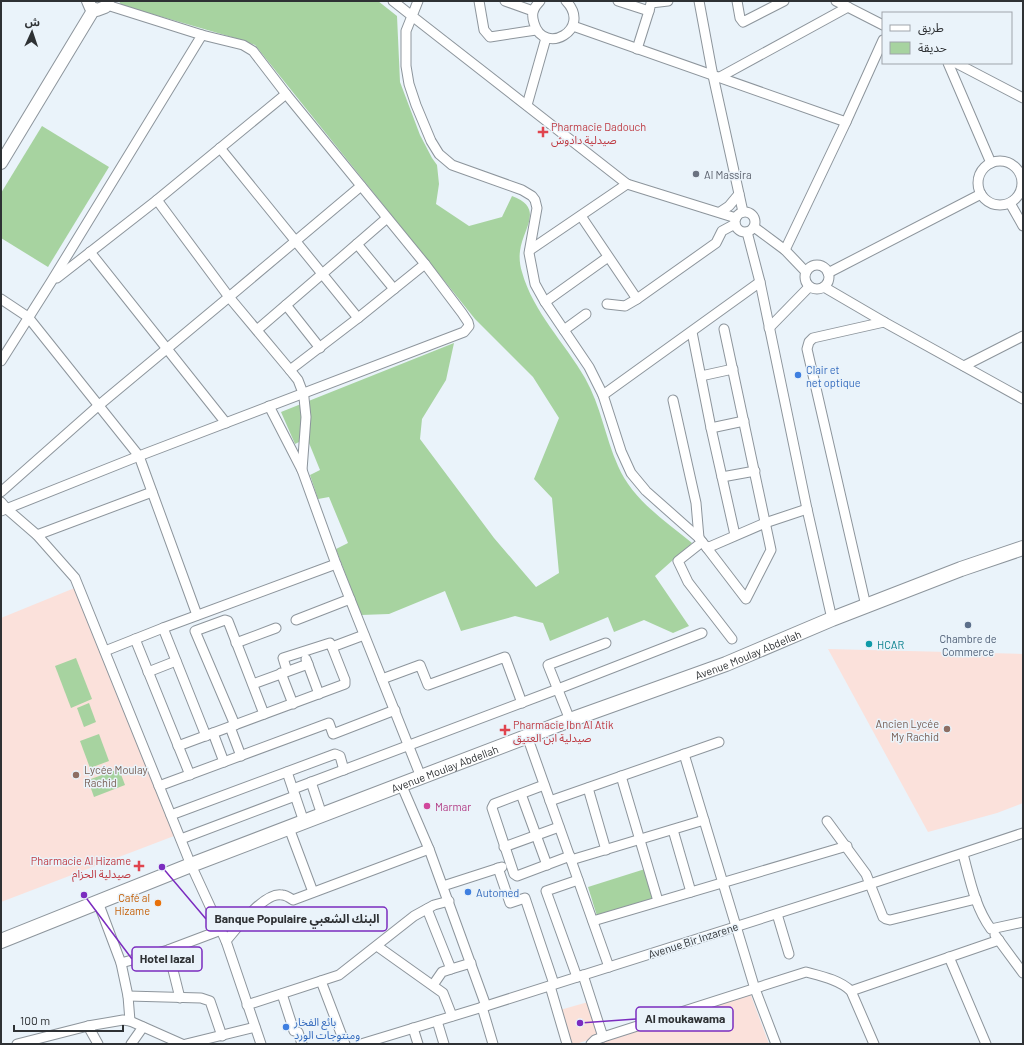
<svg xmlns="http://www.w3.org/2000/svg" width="1024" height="1045" font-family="Barlow,'Noto Sans Arabic',sans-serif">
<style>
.education{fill:#fbe1db}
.medical{fill:#fbe1d9}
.green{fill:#a7d3a0}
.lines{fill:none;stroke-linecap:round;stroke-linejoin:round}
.street-casing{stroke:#8d959c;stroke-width:11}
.secondary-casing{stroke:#8d959c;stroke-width:14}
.primary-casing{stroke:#8d959c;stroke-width:16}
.street{stroke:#fff;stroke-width:9}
.secondary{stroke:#fff;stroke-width:12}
.primary{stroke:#fff;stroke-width:14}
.health-dot{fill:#e0444e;stroke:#eaf3fa;stroke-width:1.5}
.worship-dot{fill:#6b7280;stroke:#eaf3fa;stroke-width:1.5}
.shop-dot{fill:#3f7fe0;stroke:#eaf3fa;stroke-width:1.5}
.service-dot{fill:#5c6f8a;stroke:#eaf3fa;stroke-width:1.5}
.culture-dot{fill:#0f9aa8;stroke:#eaf3fa;stroke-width:1.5}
.education-dot{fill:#8d6e63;stroke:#eaf3fa;stroke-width:1.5}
.hotel-dot{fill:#d1479c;stroke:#eaf3fa;stroke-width:1.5}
.food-dot{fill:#e8710a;stroke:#eaf3fa;stroke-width:1.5}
.labels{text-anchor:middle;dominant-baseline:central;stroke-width:3;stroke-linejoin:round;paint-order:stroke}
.health-label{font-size:11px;fill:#be3a42;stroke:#eaf3fa;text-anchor:start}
.worship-label{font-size:11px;fill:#5b616d;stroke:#eaf3fa;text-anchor:start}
.shop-label{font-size:11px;fill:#366cbe;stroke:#eaf3fa;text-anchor:start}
.service-label{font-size:11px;fill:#4e5e75;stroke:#eaf3fa}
.culture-label{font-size:11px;fill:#0d838f;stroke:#eaf3fa;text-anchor:start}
.street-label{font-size:11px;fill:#2e3134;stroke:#eaf3fa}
.education-label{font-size:11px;fill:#785e54;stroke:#eaf3fa;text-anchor:end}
.hotel-label{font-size:11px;fill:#b23c85;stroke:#eaf3fa;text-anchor:start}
.food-label{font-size:11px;fill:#c56008;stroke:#eaf3fa;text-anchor:end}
.leader{fill:none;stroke:#7b2cbf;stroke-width:1.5}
.callout-dot{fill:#7b2cbf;stroke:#eaf3fa;stroke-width:1.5}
.callout{fill:#eaf3fa;stroke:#7b2cbf;stroke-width:1.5}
.callout-label{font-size:12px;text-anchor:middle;font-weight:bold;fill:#2e3134}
</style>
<rect width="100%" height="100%" fill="#eaf3fa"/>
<g class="education">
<polygon points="77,587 128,714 174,836 1,902 1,618"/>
<polygon points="828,649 1023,654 1023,803 997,813 928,832"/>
<polygon points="750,993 769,1044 595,1044"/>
</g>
<polygon class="medical" points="588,1002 600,1036 576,1044 570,1044 560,1010"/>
<g class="green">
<path d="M119,1H378L397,16L400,82L420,135L432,158L437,165L439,184L436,204L469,226L502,217L512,196C545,208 523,228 520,251C519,258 520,266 522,272C533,312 565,343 585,378C601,406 605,437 618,466C632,499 665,521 692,543L655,576L689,626L673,633L644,620L614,632L608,617L550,641L543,623L515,616L461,631L445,591L389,614L361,615L336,549L348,543L329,497L318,499L310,475L320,470L307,438L295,444L281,412L454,343L446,380L422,419L420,439L494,538L536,587L559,573L552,498L534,479L559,418L533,377L475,319L255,45L235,38L121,5Z"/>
<polygon points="42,126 109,167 48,267 1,238 1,193"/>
<polygon points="76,658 92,699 71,708 55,666"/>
<polygon points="89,703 96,722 84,727 77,708"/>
<polygon points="99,734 109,761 90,768 80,741"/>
<polygon points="119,769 125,785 94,797 88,780"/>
<polygon points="645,869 654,898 597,916 588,887"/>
</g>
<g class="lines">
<g class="street-casing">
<g id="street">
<polyline points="393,1 412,16 406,31 406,66 409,84 416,105 431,141 439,154 452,165 522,190 532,196 535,200 537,208 529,253 535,284 545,302 589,367 603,395 621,451 631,473 646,491 699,538 707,548 765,523 807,509"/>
<polyline points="418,1 412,16 627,184 736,218"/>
<polyline points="479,1 484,30 490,37 536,30"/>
<polyline points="505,1 533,11"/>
<path d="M540,1C533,8 531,14 534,23C544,57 593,29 566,1"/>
<polyline points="618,1 649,11 651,3 668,1"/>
<polyline points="699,1 712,71 743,212"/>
<polyline points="737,1 740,18 743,22 784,1"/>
<polyline points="836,1 883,25"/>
<polyline points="573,26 846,122 883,40"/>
<polyline points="637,49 649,11"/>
<polyline points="948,63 991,163"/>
<polyline points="956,63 1023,98"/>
<polyline points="720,77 848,7"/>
<polyline points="286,94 157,200 229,297 361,186"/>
<polyline points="527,105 546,38"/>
<polyline points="220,148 358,318 290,370"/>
<circle cx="1000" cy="183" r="22"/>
<polyline points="1010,203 1023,226"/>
<polyline points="720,212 729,206 739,194"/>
<circle cx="745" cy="222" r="10"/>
<polyline points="581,216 637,299"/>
<polyline points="387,218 357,244 394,289"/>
<polyline points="754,227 785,250 806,272"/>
<polyline points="747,232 760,282 807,509 832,619"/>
<polyline points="530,250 627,184"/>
<polyline points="785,250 846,122"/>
<polyline points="90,252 226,423"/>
<circle cx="817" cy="277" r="12"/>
<polyline points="828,273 981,194"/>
<polyline points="57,278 157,200"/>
<polyline points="824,287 884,322 1023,399"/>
<polyline points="1,299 28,317 139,456 197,615"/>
<polyline points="545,302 608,257"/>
<polyline points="607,304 625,306 637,299 716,243 722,231 735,224"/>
<polyline points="286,305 320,348"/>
<polyline points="358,318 425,264"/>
<polyline points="769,328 809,287"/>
<polyline points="257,330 357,244"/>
<polyline points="564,330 586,314"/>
<polyline points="692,332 711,428 735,535"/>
<polyline points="1,361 51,282 202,35 107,5"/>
<polyline points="964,366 1023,336"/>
<polyline points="701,376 733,369"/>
<polyline points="603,395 760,282"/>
<polyline points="673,400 696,503 699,538"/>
<polyline points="269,406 302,470"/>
<polyline points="711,428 744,421"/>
<polyline points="722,477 755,471"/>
<polyline points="1,492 98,406 229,297 290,370 298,380 303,393 304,398 306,417 302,470 336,564 421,777"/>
<polyline points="1,502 7,509 37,535 75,578 191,865 226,941 261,1044"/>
<polyline points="1,511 139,456 464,332 469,326 468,322 462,313 425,264 286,94 253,51 243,45 202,35"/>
<polyline points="37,535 152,492"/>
<polyline points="702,542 678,561 688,582 732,639"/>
<polyline points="707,548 746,599 771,550 724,329"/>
<polyline points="866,606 807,349 809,342 813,338 884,322"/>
<polyline points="296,620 350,599"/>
<polyline points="163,628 206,736"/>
<polyline points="135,639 190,775"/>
<polyline points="236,643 276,628"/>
<polyline points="105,651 163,628 336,564"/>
<polyline points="306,659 319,694"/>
<polyline points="287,671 283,658 330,643 332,647 364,635"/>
<polyline points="148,672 176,661"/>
<polyline points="281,673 293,704"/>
<polyline points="382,679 420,665 428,685 505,657 522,703"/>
<polyline points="253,684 308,664"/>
<polyline points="570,720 548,665 606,643"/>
<polyline points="235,725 195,631 225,620 228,621 264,714"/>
<polyline points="230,727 241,756"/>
<polyline points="213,733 224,762"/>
<polyline points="527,736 609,967"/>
<polyline points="178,746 345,684 345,680 332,647"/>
<polyline points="684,754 755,989 776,1044"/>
<polyline points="287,772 304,822"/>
<polyline points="621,776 658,901"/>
<polyline points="311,782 322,815"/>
<polyline points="401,784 429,849 486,1006"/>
<polyline points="544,785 494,804 492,808 514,874 517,876 570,856"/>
<polyline points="159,786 329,723 333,734 395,710"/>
<polyline points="588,788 606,850"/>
<polyline points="293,789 558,689 702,633"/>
<polyline points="521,794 547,865"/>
<polyline points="550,801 719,742"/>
<polyline points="171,815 335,754 340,756 344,770"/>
<polyline points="827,821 866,874 883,917 886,919 890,920 976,899"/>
<polyline points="289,828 313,892"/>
<polyline points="673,830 691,892"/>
<polyline points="181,839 295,796"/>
<polyline points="504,847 559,827"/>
<path d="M963,854C970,880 975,907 991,929L1023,922"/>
<polyline points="571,860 704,820"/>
<polyline points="498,868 510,903 525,898 554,984"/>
<polyline points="443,886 502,867"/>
<polyline points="98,902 121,963 128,996 130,1021"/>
<polyline points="427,909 451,969 471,963"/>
<polyline points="777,914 789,954"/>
<polyline points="593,921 847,846"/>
<polyline points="995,935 1023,973"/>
<path d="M226,941C236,929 265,891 282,895C286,895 290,898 293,900L429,849"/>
<polyline points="377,946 443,993 452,1016"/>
<polyline points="168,950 180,998"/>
<polyline points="949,957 986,1044"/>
<polyline points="121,963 168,950 221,930"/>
<path d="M583,975L603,1037L806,972C821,976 840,980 851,991L874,1044"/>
<polyline points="577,977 546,891 578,880"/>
<polyline points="321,981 345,1044"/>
<polyline points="433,985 442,972 451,969"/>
<polyline points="550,986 567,1044"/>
<polyline points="851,991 999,940"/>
<polyline points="282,994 294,1031 298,1032 302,1044"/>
<polyline points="128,996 201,998 210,1001 222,1036"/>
<polyline points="247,1005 339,975 414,916 434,905 449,901"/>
<polyline points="482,1007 493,1044"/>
<polyline points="437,1021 444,1044"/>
<polyline points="88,1026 98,1044"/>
<polyline points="413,1028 418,1044"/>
<polyline points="17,1044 88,1026 123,1020 130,1021 182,1044"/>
<polyline points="131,1044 143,1027"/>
<polyline points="186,1044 255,1027"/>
<polyline points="361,1044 486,1006 870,884 1023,833"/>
<polyline points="591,1044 595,1040 603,1037"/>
</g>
</g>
<g class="secondary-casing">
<g id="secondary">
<polyline points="88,1 91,8 97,10 105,7 108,1"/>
<polyline points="1,163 94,9"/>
</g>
</g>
<g class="primary-casing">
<g id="primary">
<path id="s1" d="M1,941L191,865L570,720L726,664L832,619L961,569L1023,548"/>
</g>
</g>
<use href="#street" class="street"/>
<use href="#secondary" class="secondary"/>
<use href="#primary" class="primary"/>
</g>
<g class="health-dot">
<path d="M541 126h4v4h4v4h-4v4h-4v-4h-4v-4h4z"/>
<path d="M503 724h4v4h4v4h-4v4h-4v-4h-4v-4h4z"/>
<path d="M137 860h4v4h4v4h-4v4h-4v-4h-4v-4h4z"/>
</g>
<circle class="worship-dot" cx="696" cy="174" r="4"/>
<g class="shop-dot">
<circle cx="798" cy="375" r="4"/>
<circle cx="468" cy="892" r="4"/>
<circle cx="286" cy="1027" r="4"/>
</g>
<circle class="service-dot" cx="968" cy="625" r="4"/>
<circle class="culture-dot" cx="869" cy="644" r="4"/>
<g class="education-dot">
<circle cx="947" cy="729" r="4"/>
<circle cx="76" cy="775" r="4"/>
</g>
<circle class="hotel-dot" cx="427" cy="806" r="4"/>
<circle class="food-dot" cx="158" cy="903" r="4"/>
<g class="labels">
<g class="health-label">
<text x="551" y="126">Pharmacie Dadouch<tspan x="551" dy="13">صيدلية دادوش</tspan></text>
<text x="513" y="724">Pharmacie Ibn Al Atik<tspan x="513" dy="13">صيدلية ابن العتيق</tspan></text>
<text x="131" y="860" text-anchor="end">Pharmacie Al Hizame<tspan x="131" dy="13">صيدلية الحزام</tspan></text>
</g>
<g class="worship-label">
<text x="704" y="174">Al Massira</text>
</g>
<g class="shop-label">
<text x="806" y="369">Clair et<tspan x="806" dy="13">net optique</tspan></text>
<text x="476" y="892">Automed</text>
<text x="294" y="1021">بائع الفخار<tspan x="294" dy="13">ومنتوجات الورد</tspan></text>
</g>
<g class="service-label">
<text x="968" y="638">Chambre de<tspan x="968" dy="13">Commerce</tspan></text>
</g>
<g class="culture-label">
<text x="877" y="644">HCAR</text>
</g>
<g class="street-label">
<text stroke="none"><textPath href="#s1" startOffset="800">Avenue Moulay Abdellah</textPath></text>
<text stroke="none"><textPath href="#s1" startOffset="476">Avenue Moulay Abdellah</textPath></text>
<text transform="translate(693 940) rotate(-18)">Avenue Bir Inzarene</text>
</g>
<g class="education-label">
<text x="939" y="723">Ancien Lycée<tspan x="939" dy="13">My Rachid</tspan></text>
<text x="84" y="769" text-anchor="start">Lycée Moulay<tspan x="84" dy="13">Rachid</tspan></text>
</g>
<g class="hotel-label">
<text x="435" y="806">Marmar</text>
</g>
<g class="food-label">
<text x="150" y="897">Café al<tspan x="150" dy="13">Hizame</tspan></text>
</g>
</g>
<path class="leader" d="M162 867L206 919M84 895L132 959M580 1023L636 1019"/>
<g class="callout-dot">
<circle cx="162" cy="867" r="4"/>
<circle cx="84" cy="895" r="4"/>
<circle cx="580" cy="1023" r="4"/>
</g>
<g class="callout">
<rect x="206" y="907" width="181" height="24" rx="4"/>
<rect x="132" y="947" width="70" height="24" rx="4"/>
<rect x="636" y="1007" width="97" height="24" rx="4"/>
</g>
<g class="callout-label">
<text x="297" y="923">Banque Populaire البنك الشعبي</text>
<text x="167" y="963">Hotel Iazal</text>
<text x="685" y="1023">Al moukawama</text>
</g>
<rect width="1024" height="1045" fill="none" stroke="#2e3134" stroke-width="4"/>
<rect x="882" y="12" width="130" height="52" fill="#eaf3fa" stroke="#9fa5ab"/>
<rect x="890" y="25" width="20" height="6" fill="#ffffff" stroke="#9fa5ab"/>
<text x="918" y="32" font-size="12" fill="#2e3134">طريق</text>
<rect x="890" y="42" width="20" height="12" fill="#a7d3a0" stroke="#9fa5ab"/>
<text x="918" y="52" font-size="12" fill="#2e3134">حديقة</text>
<g transform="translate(32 32) rotate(3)" stroke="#eaf3fa" stroke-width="3" paint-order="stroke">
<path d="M0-3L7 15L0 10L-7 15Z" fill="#2e3134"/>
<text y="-6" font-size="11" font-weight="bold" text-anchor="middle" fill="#2e3134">ش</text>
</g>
<path d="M14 1025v6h109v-6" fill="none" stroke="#2e3134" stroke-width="2"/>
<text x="20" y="1025" font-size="12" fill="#2e3134" stroke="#eaf3fa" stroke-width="3" paint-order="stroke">100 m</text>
</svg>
